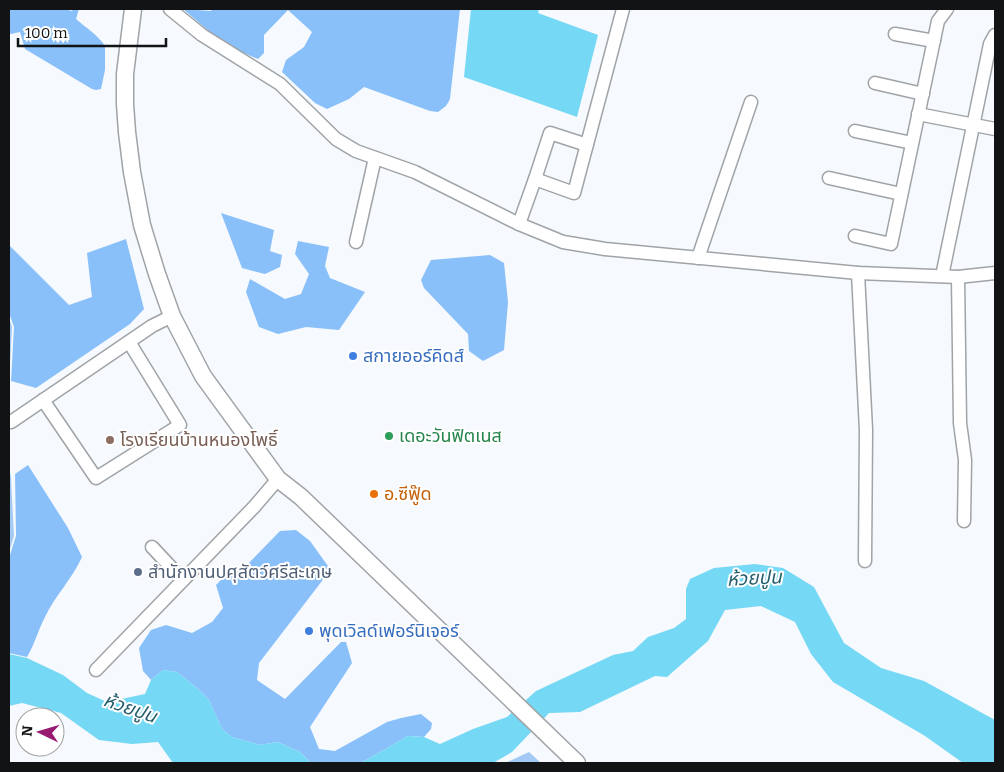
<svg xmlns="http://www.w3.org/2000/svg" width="1004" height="772" font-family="Bitter,'Noto Sans Thai',serif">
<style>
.green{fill:#a3caf4}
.forest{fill:#89c0fa}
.water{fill:#75d8f5}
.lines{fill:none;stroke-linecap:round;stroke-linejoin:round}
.minor-casing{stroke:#a0a4a7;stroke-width:15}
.major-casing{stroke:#a0a4a7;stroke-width:19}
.minor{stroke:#fff;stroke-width:12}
.major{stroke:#fff;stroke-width:16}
.shop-dot{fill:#3f7fe0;stroke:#fff;stroke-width:2}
.leisure-dot{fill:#2e9e5b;stroke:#fff;stroke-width:2}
.education-dot{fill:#8d6e63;stroke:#fff;stroke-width:2}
.food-dot{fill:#e8710a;stroke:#fff;stroke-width:2}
.service-dot{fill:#5c6f8a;stroke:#fff;stroke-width:2}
.labels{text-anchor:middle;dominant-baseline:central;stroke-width:4;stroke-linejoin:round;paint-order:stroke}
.shop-label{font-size:18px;fill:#366cbe;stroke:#fff;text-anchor:start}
.leisure-label{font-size:18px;fill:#27864d;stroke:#fff;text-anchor:start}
.education-label{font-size:18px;fill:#785e54;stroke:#fff;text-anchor:start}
.food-label{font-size:18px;fill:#c56008;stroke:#fff;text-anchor:start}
.service-label{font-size:18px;fill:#4e5e75;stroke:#fff;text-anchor:start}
.water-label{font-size:19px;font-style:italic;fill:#285f6e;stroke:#fff}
</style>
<rect width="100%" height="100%" fill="#f6f9fd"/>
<g class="green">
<polygon points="9,318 12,327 9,384"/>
<polygon points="9,464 11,478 14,536 9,552"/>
<polygon points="529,752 541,763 505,763"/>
</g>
<g class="forest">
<path d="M9,9H64L72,11L73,9H79L76,19C86,28 98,35 105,46V70L101,89L96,90L92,89L25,49L20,32L11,34L9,33Z"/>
<polygon points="183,9 211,11 212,9 460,9 450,99 446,106 438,112 430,111 364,87 349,99 327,109 315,103 282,72 286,60 304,47 312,32 288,10 264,35 264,53 258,59 225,45"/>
<polygon points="221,213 274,230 270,251 282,255 280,267 265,274 242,268"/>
<polygon points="126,239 144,309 130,324 36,388 11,381 14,327 9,313 9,245 69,305 92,297 87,253"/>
<polygon points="298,241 329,247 325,266 330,278 365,292 339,330 306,327 278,334 259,327 246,292 250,279 285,299 301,294 309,274 295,254"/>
<polygon points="490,255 504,263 508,302 504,350 483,361 469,351 468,334 424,288 421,280 431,260"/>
<path d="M28,465L68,528L82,557C72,579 55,596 45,617C38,630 35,644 27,657L9,653V558L16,536L15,474Z"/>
<polygon points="296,530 310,541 328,566 322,581 259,663 257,680 285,699 341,642 346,642 352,663 310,727 319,749 335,751 387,722 401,718 421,714 432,723 431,729 424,737 408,736 361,763 311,763 300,752 278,742 260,745 232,737 222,729 209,700 198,689 177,672 163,670 151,680 143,671 139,648 151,630 166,625 192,633 212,622 223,608 216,585 232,569 244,568 280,531"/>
</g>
<g class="water">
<polygon points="471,9 539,9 538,13 598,35 577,117 464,77"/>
<polygon points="755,564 783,568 814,587 844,643 881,668 924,681 995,720 995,763 963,763 925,736 833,682 811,654 795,622 761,606 725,610 708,641 667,677 655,676 580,712 549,713 512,752 493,763 361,763 408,736 424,737 440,744 473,729 507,717 536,691 613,655 633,651 648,637 674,628 686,619 686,589 690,579 714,568"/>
<polygon points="9,654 27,658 63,675 87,693 107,702 145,694 151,680 163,670 177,672 198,689 209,700 222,729 232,737 260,745 278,742 300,752 311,763 173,763 158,742 132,744 99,740 61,713 22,703 9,706"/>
</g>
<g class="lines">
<g class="minor-casing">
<g id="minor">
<polyline points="170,9 202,35 280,84 336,139 356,151 415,172 519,224 563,242 605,249 858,273 958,277 995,273"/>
<polyline points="895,34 934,41"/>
<polyline points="875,83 923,94"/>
<polyline points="918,114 995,129"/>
<polyline points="855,131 912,143"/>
<polyline points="587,145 550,133 535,179 574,193 623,9"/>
<polyline points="829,178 901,194"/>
<polyline points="519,224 535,179"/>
<polyline points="855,236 891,244 938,21 947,9"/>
<polyline points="356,242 375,158"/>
<polyline points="698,258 751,102"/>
<polyline points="858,273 866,430 865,561"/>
<polyline points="942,276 990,44 995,35"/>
<polyline points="958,277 960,423 965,460 964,521"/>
<polyline points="43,400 96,478 180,425 129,342"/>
<polyline points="11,422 152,326 172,316"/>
<polyline points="152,547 183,580"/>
<polyline points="96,670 254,507 278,479"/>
</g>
</g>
<g class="major-casing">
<polyline id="major" points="133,9 125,74 125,104 127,132 132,172 142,225 157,274 172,316 203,376 278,479 301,497 577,763"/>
</g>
<use href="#minor" class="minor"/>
<use href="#major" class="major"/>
</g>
<g class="shop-dot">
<circle cx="353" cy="356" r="5"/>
<circle cx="309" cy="631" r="5"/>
</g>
<circle class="leisure-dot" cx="389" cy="436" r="5"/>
<circle class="education-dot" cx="110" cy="440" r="5"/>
<circle class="food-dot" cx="374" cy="494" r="5"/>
<circle class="service-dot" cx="138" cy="572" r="5"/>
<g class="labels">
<g class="shop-label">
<text x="363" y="356">สกายออร์คิดส์</text>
<text x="319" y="631">พุดเวิลด์เฟอร์นิเจอร์</text>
</g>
<g class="leisure-label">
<text x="399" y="436">เดอะวันฟิตเนส</text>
</g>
<g class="education-label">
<text x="120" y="440">โรงเรียนบ้านหนองโพธิ์</text>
</g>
<g class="food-label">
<text x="384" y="494">อ.ซีฟู๊ด</text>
</g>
<g class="service-label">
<text x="148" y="572">สำนักงานปศุสัตว์ศรีสะเกษ</text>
</g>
<g class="water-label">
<text transform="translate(754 578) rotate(-3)">ห้วยปูน</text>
<text transform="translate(130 708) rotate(19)">ห้วยปูน</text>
</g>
</g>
<rect width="1004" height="772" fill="none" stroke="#121314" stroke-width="20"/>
<g transform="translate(40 732) rotate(275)"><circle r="24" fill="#ffffff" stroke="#a0a1a1"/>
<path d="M0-4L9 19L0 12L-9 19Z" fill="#991a71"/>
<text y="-8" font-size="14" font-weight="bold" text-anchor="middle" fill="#121314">N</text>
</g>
<path d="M18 38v8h148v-8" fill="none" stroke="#121314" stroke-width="2.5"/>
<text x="25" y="38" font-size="15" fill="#121314" stroke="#ffffff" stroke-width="4" paint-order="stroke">100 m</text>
</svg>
